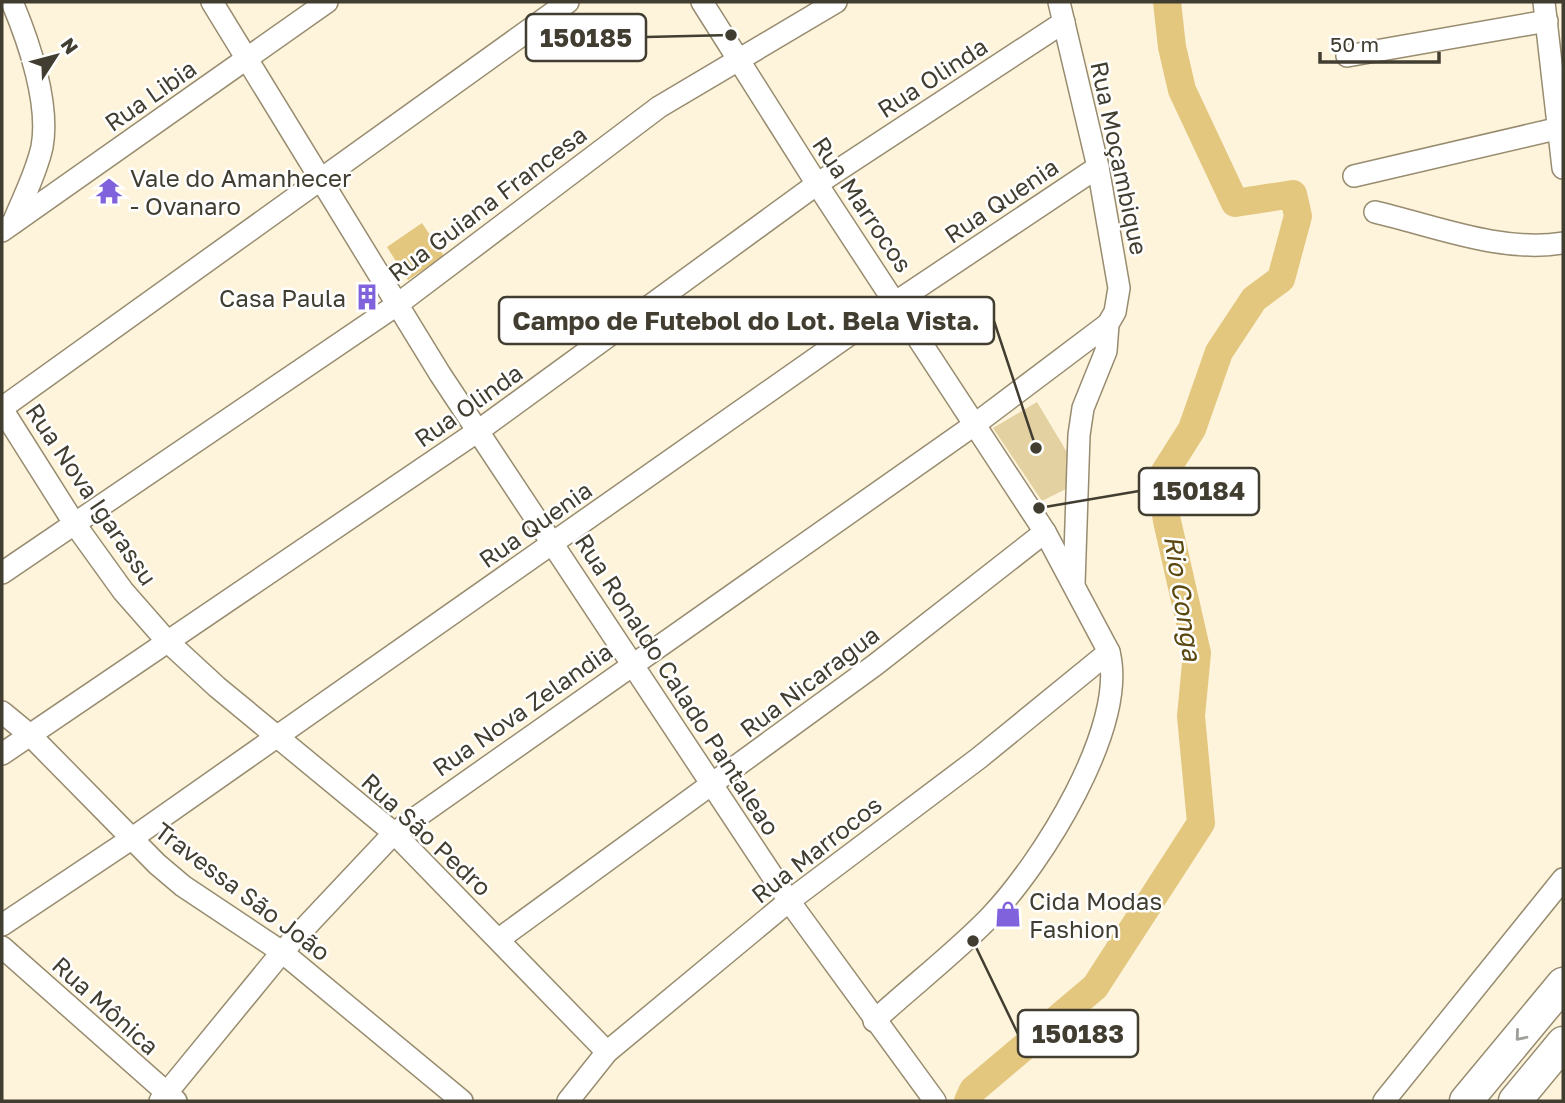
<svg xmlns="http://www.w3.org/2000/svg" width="1565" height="1103" font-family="'Golos Text',sans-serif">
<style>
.green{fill:#e3d1a2}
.water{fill:#e3c77f}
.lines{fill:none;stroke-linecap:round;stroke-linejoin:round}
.river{stroke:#e3c77f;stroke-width:28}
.minor-casing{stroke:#988c70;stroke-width:24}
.highway-casing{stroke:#988c70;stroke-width:35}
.minor{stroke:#fff;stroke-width:21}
.highway{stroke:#fff;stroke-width:32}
.oneway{stroke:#a09e98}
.labels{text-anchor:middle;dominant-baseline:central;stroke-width:5;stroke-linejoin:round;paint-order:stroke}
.street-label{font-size:24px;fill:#413d30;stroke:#fff}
.poi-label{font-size:24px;fill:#413d30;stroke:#fff;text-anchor:start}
.water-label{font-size:26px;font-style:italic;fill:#5b4810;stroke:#fff}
.leader{fill:none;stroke:#413d30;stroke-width:2.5}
.callout-dot{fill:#413d30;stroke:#fff;stroke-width:2.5}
.callout{fill:#fff;stroke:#413d30;stroke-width:2.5}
.callout-label{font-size:26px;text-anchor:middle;font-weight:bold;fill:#413d30}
</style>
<rect width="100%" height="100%" fill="#fef4db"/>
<polygon class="green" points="1037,402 1077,469 1074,485 1042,501 993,428"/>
<polygon class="water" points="422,223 444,256 408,280 387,247"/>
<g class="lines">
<polyline class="river" points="968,1101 973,1090 1095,987 1201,823 1191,716 1197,653 1167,521 1161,478 1192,429 1219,352 1254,299 1281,279 1298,216 1293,194 1235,203 1182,90 1172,47 1167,2"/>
<g class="minor-casing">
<g id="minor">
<path d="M12,2C29,42 50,104 42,147C36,174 23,198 13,223"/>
<polyline points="212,2 440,374 789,901 935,1101"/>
<polyline points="1059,2 1098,167 1119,288 1115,312 1108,324 1106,351 1083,408 1079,435 1074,584"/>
<polyline points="1544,2 1563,168"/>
<polyline points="1347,56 1547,21"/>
<polyline points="1354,176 1560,128"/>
<path d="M1375,212C1435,226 1501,253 1563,243"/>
<polyline points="2,231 327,2"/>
<polyline points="2,408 568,2"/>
<polyline points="2,409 74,523 123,591 166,640 217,687 394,833 607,1052"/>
<polyline points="2,573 398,304 659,107 836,2"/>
<polyline points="2,712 30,735 157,864 183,886 282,952 462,1101"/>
<polyline points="2,754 478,431 817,184 1064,22"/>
<polyline points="2,925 131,839 896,302 1098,167"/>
<polyline points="499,939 875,665 1045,532"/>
<polyline points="2,947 176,1101"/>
<path d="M874,1021C912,986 954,954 990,917C1041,864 1128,727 1109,652"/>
<polyline points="160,1101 282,952 394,833 974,425 1108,324"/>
<polyline points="568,1101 607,1052 789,901 979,758 1109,652 1045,532 817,184 702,2"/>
<polyline points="1384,1101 1563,879"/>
</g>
</g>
<g class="highway-casing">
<g id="highway">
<polyline points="1466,1101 1563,984"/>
<polyline points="1515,1101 1563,1043"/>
</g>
</g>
<use href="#minor" class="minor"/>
<use href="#highway" class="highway"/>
</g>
<defs><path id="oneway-chevron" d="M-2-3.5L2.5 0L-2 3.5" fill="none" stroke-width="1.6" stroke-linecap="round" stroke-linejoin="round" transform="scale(1.75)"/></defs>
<use class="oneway" href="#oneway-chevron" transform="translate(1520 1036) rotate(130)"/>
<defs>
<g id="temple-bare" transform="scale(2.1)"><path d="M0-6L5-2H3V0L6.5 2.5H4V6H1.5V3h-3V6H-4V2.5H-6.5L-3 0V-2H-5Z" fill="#8162dd" stroke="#fff" stroke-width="2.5" paint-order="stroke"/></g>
<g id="building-bare" transform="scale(2.1)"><path d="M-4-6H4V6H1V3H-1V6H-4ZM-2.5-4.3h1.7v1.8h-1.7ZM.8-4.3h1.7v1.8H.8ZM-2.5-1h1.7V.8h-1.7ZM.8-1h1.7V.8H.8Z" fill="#8162dd" stroke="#fff" stroke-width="2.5" paint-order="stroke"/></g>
<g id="shop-bare" transform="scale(2.1)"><path d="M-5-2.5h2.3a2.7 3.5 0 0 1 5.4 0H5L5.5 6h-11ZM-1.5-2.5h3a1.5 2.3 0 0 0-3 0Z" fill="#8162dd" stroke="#fff" stroke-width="2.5" paint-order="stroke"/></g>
</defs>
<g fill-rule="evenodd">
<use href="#temple-bare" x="109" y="191"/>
<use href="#building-bare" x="367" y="297"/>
<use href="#shop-bare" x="1008" y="914"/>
</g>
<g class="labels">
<g class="street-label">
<text transform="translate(932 77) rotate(-33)">Rua Olinda</text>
<text transform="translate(150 95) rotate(-35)">Rua Libia</text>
<text transform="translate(1120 158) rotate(78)">Rua Moçambique</text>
<text transform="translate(1001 200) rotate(-34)">Rua Quenia</text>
<text transform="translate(487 203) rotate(-37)">Rua Guiana Francesa</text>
<text transform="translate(863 204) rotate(56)">Rua Marrocos</text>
<text transform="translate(468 405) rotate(-35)">Rua Olinda</text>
<text transform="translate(92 494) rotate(56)">Rua Nova Igarassu</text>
<text transform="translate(535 524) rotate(-35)">Rua Quenia</text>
<text transform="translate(809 681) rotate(-37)">Rua Nicaragua</text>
<text transform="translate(678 684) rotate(57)">Rua Ronaldo Calado Pantaleao</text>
<text transform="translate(522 709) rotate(-35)">Rua Nova Zelandia</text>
<text transform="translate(427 834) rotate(43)">Rua São Pedro</text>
<text transform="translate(816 849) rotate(-38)">Rua Marrocos</text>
<text transform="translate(243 891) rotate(37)">Travessa São João</text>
<text transform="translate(106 1005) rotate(42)">Rua Mônica</text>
</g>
<g class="poi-label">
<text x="130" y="177">Vale do Amanhecer<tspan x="130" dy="28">- Ovanaro</tspan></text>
<text x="346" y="297" text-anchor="end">Casa Paula</text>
<text x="1029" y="900">Cida Modas<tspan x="1029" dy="28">Fashion</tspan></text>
</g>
<g class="water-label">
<text transform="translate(1183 598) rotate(81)">Rio Conga</text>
</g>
</g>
<path class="leader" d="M731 35L646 37M1036 448L994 321M1039 508L1139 491M973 941L1018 1034"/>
<g class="callout-dot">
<circle cx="731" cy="35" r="7"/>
<circle cx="1036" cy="448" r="7"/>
<circle cx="1039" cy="508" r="7"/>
<circle cx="973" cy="941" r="7"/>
</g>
<g class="callout">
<rect x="526" y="14" width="120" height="47" rx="7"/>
<rect x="499" y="297" width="495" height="47" rx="7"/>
<rect x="1139" y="468" width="120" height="47" rx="7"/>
<rect x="1018" y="1010" width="120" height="47" rx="7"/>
</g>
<g class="callout-label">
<text x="586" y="47">150185</text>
<text x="746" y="330">Campo de Futebol do Lot. Bela Vista.</text>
<text x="1199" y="500">150184</text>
<text x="1078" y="1043">150183</text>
</g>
<rect width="1565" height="1103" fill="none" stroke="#413d30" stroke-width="7"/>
<g transform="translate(56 56) rotate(54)" stroke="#ffffff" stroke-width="5" paint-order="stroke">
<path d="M0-5L12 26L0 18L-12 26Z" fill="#413d30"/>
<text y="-10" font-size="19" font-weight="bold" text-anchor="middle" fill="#413d30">N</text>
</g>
<path d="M1320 52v10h119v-10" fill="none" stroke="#413d30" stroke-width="3.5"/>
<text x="1330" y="52" font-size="21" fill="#413d30" stroke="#ffffff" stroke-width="5" paint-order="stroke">50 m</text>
</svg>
